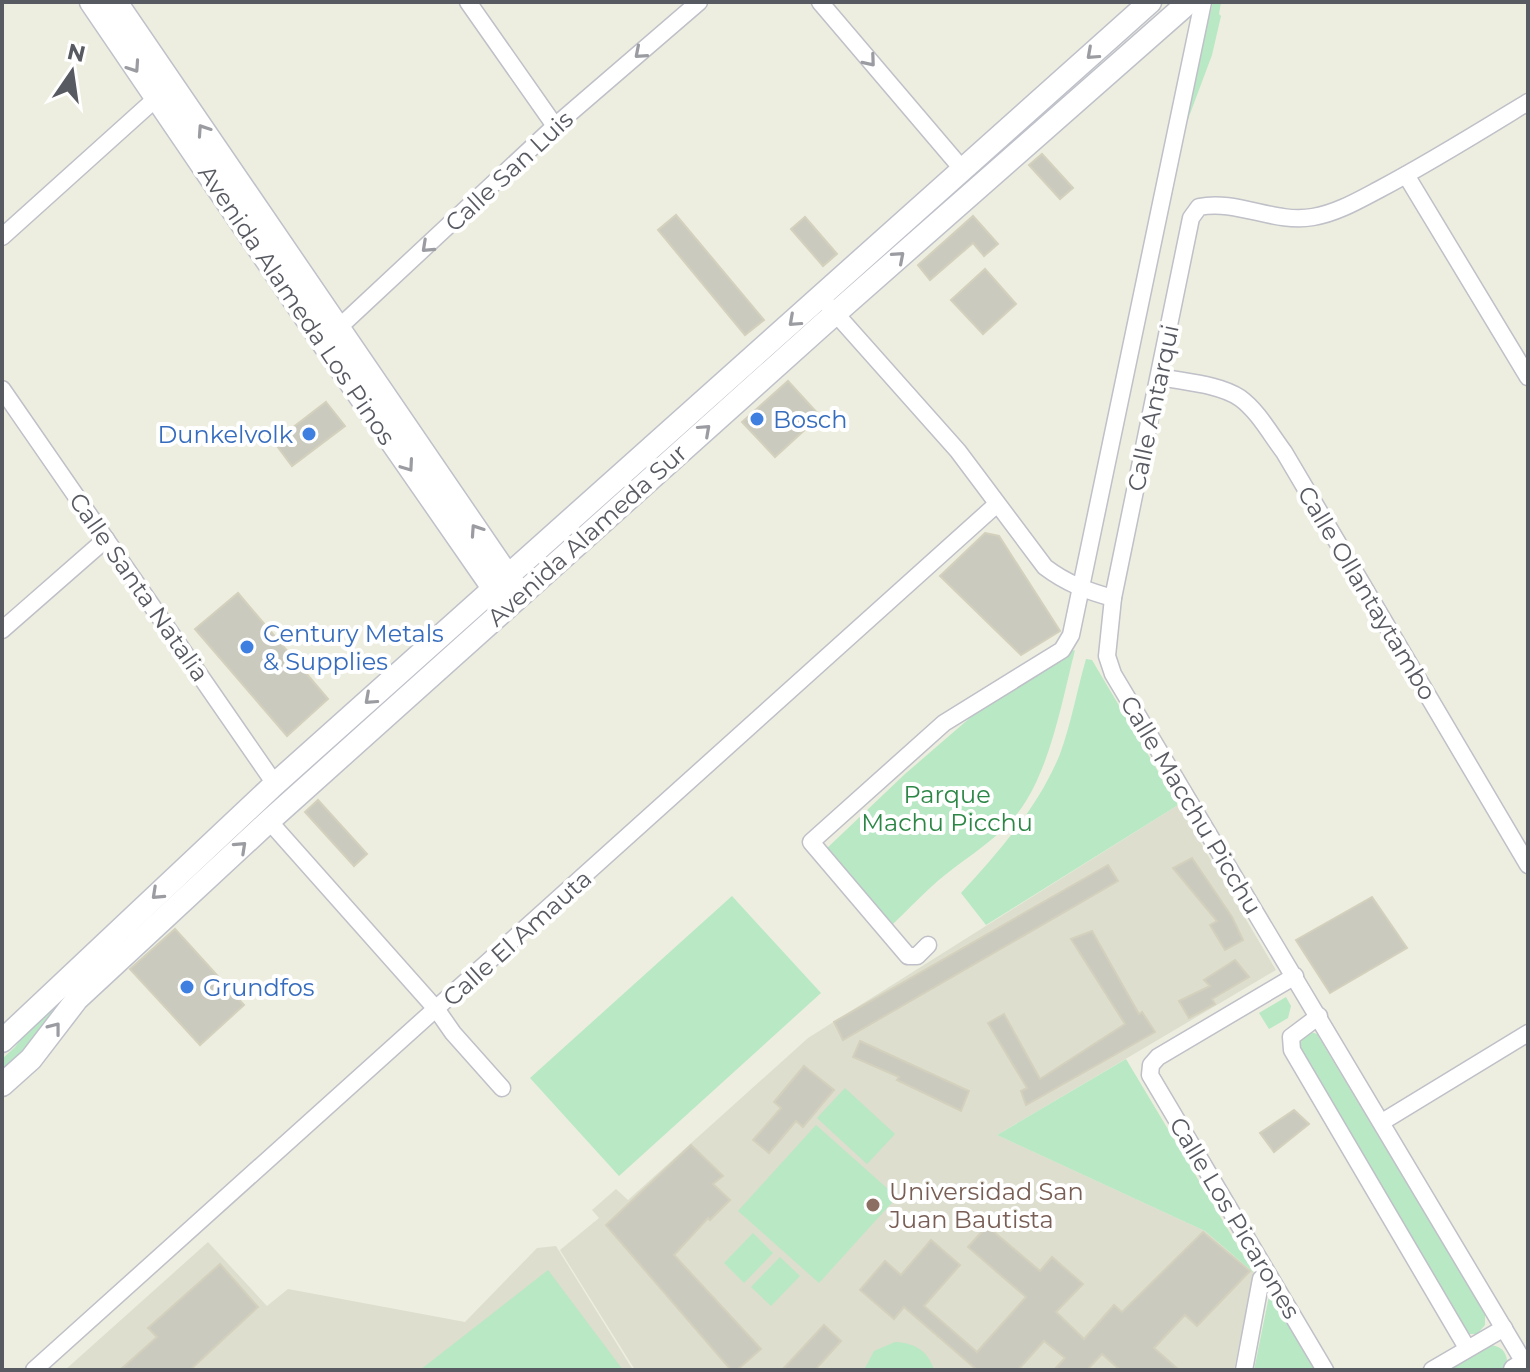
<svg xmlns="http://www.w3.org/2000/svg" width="1530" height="1372" font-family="Montserrat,sans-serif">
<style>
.education{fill:#dddece}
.green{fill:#b8e8c4}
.building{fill:#cbcabe;stroke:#d3d1bd;stroke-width:2}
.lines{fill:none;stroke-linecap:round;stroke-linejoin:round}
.street-casing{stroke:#bfc0c8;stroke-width:19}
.secondary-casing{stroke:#bfc1ca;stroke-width:25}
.street{stroke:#fff;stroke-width:16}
.secondary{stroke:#fff;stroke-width:22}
.oneway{stroke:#9b9ca1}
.shop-dot{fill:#3f7fe0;stroke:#fff;stroke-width:3}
.education-dot{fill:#8d6e63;stroke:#fff;stroke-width:3}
.labels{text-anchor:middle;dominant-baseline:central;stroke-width:8;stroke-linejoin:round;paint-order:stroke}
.street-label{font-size:24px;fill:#585a62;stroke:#fff}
.shop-label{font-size:24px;fill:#366cbe;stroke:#fff;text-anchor:start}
.park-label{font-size:24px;fill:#2c8746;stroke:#fff}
.education-label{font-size:24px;fill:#785e54;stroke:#fff;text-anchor:start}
</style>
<rect width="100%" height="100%" fill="#edeedf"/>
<g class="education">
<polygon points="1178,805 1276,970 997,1135 1205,1231 1254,1273 1234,1370 635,1370 560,1250 599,1218 592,1210 616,1189 628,1200 808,1038"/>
<polygon points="208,1242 267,1306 288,1289 465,1322 537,1248 556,1246 633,1370 65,1370"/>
</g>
<g class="green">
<polygon points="1213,2 1221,2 1219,14 1221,16 1212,55 1178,146"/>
<polygon points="482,609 487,614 2,1073 2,1059 15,1047 59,987"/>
<path d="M1075,650C1063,697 1052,759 1026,801C1007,833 974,852 945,875C926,890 909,909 892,925L825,850L905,774L986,704L1061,654Z"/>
<path d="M1086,659L1092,660L1178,805L986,925L961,893C999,852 1039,806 1060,754C1071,724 1077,690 1086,659Z"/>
<polygon points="732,896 821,993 619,1176 530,1078"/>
<polygon points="1286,997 1291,1006 1288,1018 1269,1029 1259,1013"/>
<polygon points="1311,1032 1317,1034 1485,1314 1485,1325 1477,1334 1465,1334 1299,1050 1303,1034"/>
<polygon points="1126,1059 1254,1273 1205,1231 997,1135"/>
<polygon points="845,1088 895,1134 867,1164 817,1118"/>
<polygon points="816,1125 897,1197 819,1283 738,1211"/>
<polygon points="753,1233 773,1253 744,1283 724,1263"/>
<polygon points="780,1257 800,1276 771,1306 751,1287"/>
<polygon points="548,1270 623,1370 420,1370"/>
<polygon points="1269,1296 1273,1297 1316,1370 1254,1370"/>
<path d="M895,1342C915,1343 928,1351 934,1370H864L874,1351Z"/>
<path d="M1491,1345C1501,1347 1505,1350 1507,1360L1502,1370H1448Z"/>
</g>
<g class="building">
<polygon points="1042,154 1073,188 1060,199 1029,165"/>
<polygon points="676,215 764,320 745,335 658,230"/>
<polygon points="973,216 998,244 984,256 973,243 930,280 918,265"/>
<polygon points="805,217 837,254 823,266 791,229"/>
<polygon points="985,269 1016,304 983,334 951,300"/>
<polygon points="788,381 820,416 775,457 742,422"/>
<polygon points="326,402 345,426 292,466 274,442"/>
<polygon points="985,533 999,536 1060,631 1021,655 940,576"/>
<polygon points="238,593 328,699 287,736 195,629"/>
<polygon points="318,800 367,854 354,866 305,812"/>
<polygon points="1192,858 1232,917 1243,940 1225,950 1210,925 1217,921 1173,868"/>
<polygon points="1108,865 1118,881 843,1040 834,1022"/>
<polygon points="1372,897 1407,948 1330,993 1296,940"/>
<polygon points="175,929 244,1005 200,1045 130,969"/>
<polygon points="1092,931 1139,1014 1142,1012 1155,1032 1026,1105 1021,1091 1027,1088 988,1023 1004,1014 1040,1079 1125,1024 1071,939"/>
<polygon points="1235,960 1249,977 1212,999 1215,1004 1189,1018 1179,1001 1210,986 1204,980"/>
<polygon points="860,1041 969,1091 961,1111 897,1080 899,1077 853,1057"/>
<polygon points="804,1066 834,1090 803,1127 796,1121 769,1153 753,1140 781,1108 774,1102"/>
<polygon points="1294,1110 1309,1124 1274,1152 1260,1133"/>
<polygon points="691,1145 723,1176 713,1184 730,1200 710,1220 708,1218 674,1255 761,1349 737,1370 731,1370 606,1225"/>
<polygon points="987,1226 1040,1271 1052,1257 1083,1284 1056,1312 1084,1339 1114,1305 1122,1312 1203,1232 1250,1271 1197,1326 1185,1315 1154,1348 1179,1370 1120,1370 1102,1354 1087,1370 1054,1370 1065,1358 1044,1341 1018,1370 977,1370 904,1307 894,1319 860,1290 885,1261 901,1275 931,1240 960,1265 924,1306 977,1352 1026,1297 968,1247"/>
<polygon points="220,1264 258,1307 190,1370 120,1370 157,1337 148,1328"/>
<polygon points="824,1325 841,1341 815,1370 782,1370"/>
</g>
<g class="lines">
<g class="street-casing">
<g id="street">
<polyline points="468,2 555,126"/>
<polyline points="820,2 963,170"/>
<path d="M1528,102C1479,132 1431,162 1380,189C1359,200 1337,213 1313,217C1274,224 1237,199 1199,207L1191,218L1113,598L1107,656L1113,674L1528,1369"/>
<polyline points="1406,175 1528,377"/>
<polyline points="2,237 162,93"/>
<path d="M829,306L958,451L1045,567C1066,583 1087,591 1113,598"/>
<polyline points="333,333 555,126 699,2"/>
<path d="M1160,377C1184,382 1219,384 1240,398C1258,411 1271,435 1284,452L1528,865"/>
<polyline points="2,389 275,784"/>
<polyline points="2,630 106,539"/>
<polyline points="269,821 437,1010 453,1033 502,1088"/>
<polyline points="928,945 917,956 908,956 811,842 944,723 1062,650 1071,635 1203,2"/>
<polyline points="1295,976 1158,1057 1151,1065 1150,1075 1325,1370"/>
<polyline points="1319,1016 1291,1037 1292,1050 1467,1348"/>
<polyline points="1382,1122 1528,1033"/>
<polyline points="34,1370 997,504"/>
<polyline points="1244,1370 1261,1279 1269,1276"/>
<polyline points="1432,1370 1504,1328"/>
</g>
</g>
<g class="secondary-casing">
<g id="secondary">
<polyline points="91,2 323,343 502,601"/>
<polyline points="116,2 515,586"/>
<polyline points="2,1041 275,784 1150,2"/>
<polyline points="2,1085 31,1059 77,999 269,821 821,326 1189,2"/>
<polyline points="1515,1370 1528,1362"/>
</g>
</g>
<use href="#street" class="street"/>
<use href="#secondary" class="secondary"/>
</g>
<defs><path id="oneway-chevron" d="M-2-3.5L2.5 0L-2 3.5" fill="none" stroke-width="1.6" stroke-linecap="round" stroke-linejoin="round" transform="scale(2)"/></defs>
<g class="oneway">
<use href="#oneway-chevron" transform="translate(640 53) rotate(139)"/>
<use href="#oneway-chevron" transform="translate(1092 54) rotate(138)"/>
<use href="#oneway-chevron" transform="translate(870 61) rotate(50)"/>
<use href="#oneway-chevron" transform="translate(134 67) rotate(56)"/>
<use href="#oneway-chevron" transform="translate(203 130) rotate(-124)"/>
<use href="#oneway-chevron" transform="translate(427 247) rotate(137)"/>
<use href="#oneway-chevron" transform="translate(899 257) rotate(-41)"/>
<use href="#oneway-chevron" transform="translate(794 321) rotate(138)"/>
<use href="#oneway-chevron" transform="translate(705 430) rotate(-42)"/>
<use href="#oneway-chevron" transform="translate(408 466) rotate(55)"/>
<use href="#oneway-chevron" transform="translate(476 530) rotate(-124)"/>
<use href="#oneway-chevron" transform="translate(370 699) rotate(138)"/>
<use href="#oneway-chevron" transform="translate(241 847) rotate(-43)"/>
<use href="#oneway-chevron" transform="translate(157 894) rotate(137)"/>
<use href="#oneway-chevron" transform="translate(55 1028) rotate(-52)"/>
</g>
<g class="shop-dot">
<circle cx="757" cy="419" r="8"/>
<circle cx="309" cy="434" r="8"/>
<circle cx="247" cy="647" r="8"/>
<circle cx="187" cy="987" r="8"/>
</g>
<circle class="education-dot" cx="873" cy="1205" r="8"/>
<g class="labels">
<g class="street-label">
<text transform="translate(509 171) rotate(-43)">Calle San Luis</text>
<text transform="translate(297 305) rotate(56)">Avenida Alameda Los Pinos</text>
<text transform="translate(1153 408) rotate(-78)">Calle Antarqui</text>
<text transform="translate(587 535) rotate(-42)">Avenida Alameda Sur</text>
<text transform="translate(139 587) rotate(55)">Calle Santa Natalia</text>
<text transform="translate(1367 593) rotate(59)">Calle Ollantaytambo</text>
<text transform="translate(1191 805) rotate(59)">Calle Macchu Picchu</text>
<text transform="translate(517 938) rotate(-42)">Calle El Amauta</text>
<text transform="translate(1235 1218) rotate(59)">Calle Los Picarones</text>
</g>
<g class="shop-label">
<text x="773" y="419">Bosch</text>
<text x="293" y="434" text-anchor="end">Dunkelvolk</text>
<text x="263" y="633">Century Metals<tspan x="263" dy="28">&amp; Supplies</tspan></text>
<text x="203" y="987">Grundfos</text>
</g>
<g class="park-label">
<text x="947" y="794">Parque<tspan x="947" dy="28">Machu Picchu</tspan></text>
</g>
<g class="education-label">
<text x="889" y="1191">Universidad San<tspan x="889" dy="28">Juan Bautista</tspan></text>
</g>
</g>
<rect width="1530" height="1372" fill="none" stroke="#585a62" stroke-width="8"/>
<g transform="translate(72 72) rotate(13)" stroke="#ffffff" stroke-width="6" paint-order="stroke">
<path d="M0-6L14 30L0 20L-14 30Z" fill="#585a62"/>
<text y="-12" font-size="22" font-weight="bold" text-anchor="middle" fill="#585a62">N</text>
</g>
</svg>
